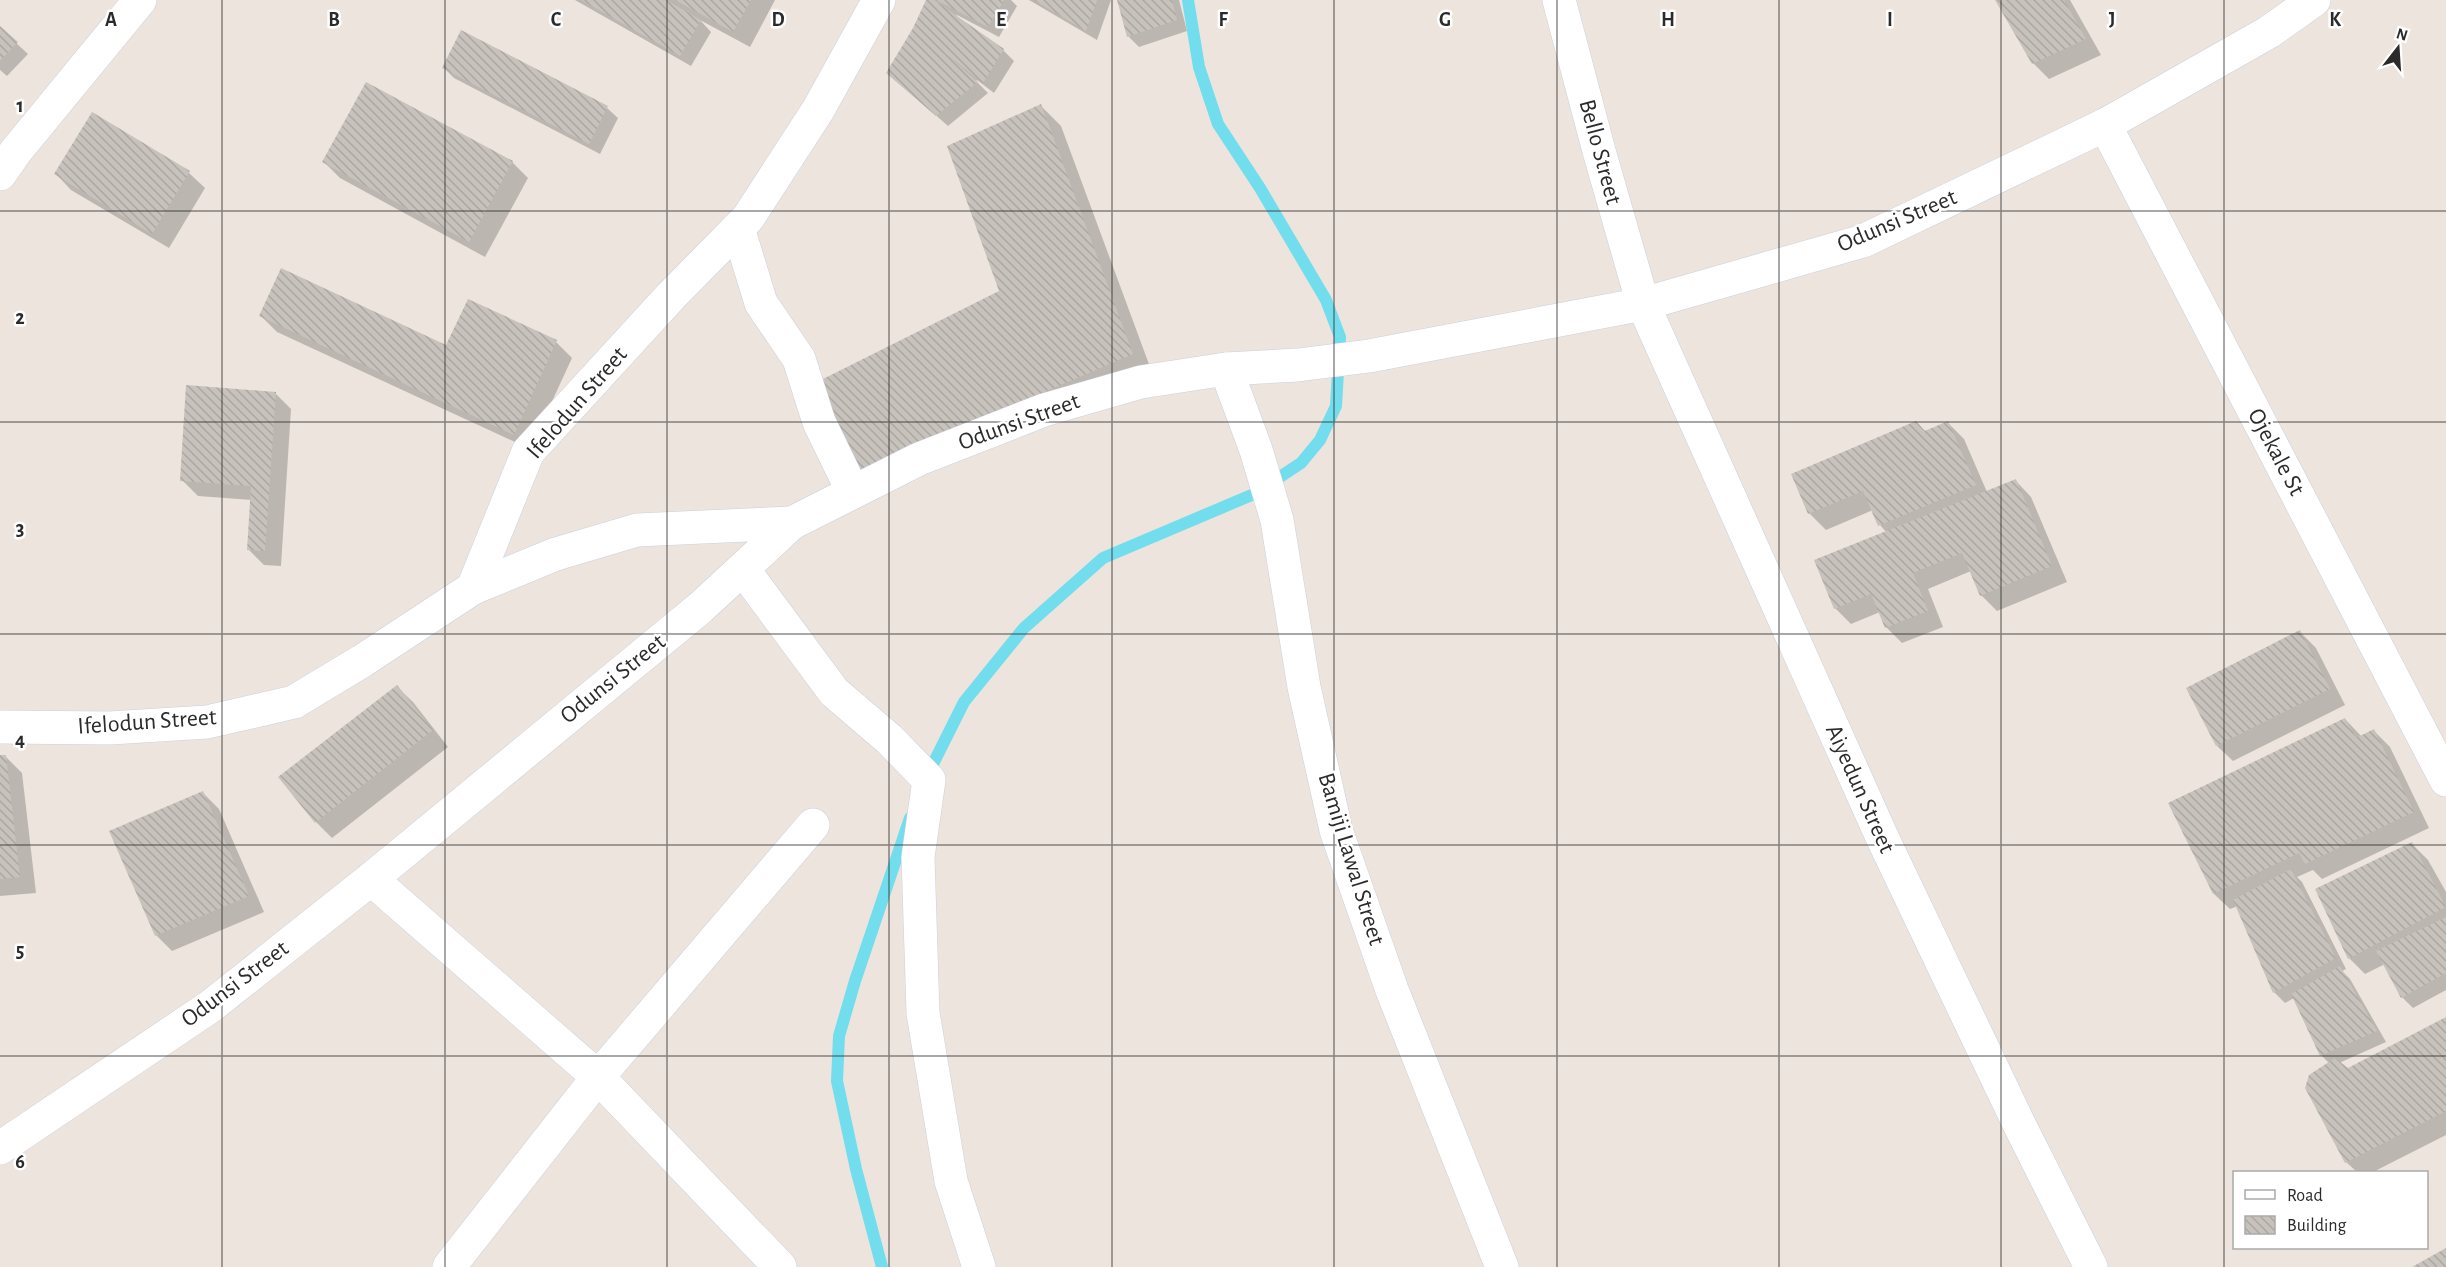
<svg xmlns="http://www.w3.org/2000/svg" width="2446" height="1267" font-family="'Alegreya Sans',sans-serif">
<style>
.shadow{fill:#0003}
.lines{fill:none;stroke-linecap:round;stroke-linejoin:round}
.stream{stroke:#72ddec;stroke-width:12}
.building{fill:url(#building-back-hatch)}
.street-casing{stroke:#cbd1dc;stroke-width:34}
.street{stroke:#fff;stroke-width:33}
.grid{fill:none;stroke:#2b2b2b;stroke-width:1.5;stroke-opacity:0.55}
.labels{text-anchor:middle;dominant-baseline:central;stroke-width:5;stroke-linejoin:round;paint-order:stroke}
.street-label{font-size:24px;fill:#2b2b2b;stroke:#fff}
.grid-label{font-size:20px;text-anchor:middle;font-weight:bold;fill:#2b2b2b;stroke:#fff;stroke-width:5;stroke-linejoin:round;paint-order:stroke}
</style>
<defs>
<pattern id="building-back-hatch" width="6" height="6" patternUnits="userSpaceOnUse" patternTransform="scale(1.5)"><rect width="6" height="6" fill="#c8c2bc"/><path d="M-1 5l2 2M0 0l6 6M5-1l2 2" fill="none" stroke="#aca7a2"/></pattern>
</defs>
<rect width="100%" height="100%" fill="#ece4dd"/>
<g class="shadow">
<polygon points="575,0 775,0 750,47 700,20 711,32 691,66"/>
<polygon points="928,0 1011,0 1017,6 999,37 957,15 956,16 1003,50 1014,61 994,93 977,80 976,81 988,93 948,126 888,73 914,29"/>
<polygon points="1029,0 1111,0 1097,40"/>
<polygon points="1119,0 1179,0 1187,31 1139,47 1129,37"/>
<polygon points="1997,0 2070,0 2101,55 2049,79 2033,63"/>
<polygon points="0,28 28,54 7,76 0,70"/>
<polygon points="462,32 607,108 618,118 600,154 454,78 444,68"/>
<polygon points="367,84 512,162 528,178 485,257 340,178 324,162"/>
<polygon points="1041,106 1061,126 1153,375 880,492 1001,291"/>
<polygon points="189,173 205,188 169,248 71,190 56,174"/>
<polygon points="468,301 556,342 572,358 530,449 277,332 261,316 447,347"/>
<polygon points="275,393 291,409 281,566 264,565 248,549 252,500 198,496 182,480"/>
<polygon points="1948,423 1964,439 1987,492 2016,481 2031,497 2067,582 1997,611 1981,595 1971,571 1928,589 1943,627 1902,643 1886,627 1880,612 1851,624 1835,608 1887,533 1880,525 1873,510 1826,530 1810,514 1793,475"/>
<polygon points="2300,632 2316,648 2345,705 2233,761 2217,746"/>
<polygon points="397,687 413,702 448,747 332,838 316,822"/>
<polygon points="2345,719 2362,737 2374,731 2390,747 2429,828 2322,879 2313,870 2297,877 2302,882 2346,969 2342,971 2350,979 2386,1042 2339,1063 2348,1070 2446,1018 2446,1135 2373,1172 2357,1172 2346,1162 2330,1064 2321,1055 2294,998 2285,1003 2274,992 2238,906 2230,909 2214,894 2170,803"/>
<polygon points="0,757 6,757 22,773 36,893 0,896"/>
<polygon points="203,793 219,809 264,912 172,951 156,935"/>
<polygon points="2412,844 2428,860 2446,892 2446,990 2413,1008 2402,997 2385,964 2365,974 2349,958"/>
</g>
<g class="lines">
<g class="stream">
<polyline points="928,774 964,702 1024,628 1103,558 1254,494 1301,463 1320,440 1336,406 1340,337 1326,300 1260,188 1218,124 1199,67 1188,0"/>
<polyline points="882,1267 856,1169 837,1081 839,1036 855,981 910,818"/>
</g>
</g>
<g class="building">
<polygon points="581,0 666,0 701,20 680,56"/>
<polygon points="675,0 751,0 733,32"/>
<polygon points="926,0 934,0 1004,49 983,83 941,50 978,82 936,116 886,73 913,28"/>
<polygon points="936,0 1004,0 988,27"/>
<polygon points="1034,0 1097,0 1086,31"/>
<polygon points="1117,0 1172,0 1177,20 1127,37"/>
<polygon points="1995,0 2064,0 2086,39 2032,64"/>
<polygon points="0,26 18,42 0,61"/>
<polygon points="461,30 608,106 589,144 442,68"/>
<polygon points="366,82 513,161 469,242 322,162"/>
<polygon points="1041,104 1133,354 858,472 819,381 999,291 947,146"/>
<polygon points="92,112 190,171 152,234 54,174"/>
<polygon points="281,268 446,345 468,299 557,340 514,435 259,316"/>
<polygon points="186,385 276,392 265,551 247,550 251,486 180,481"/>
<polygon points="1916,421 1925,431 1948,421 1976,485 1878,526 1863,491 1808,514 1791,474"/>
<polygon points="2016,479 2052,566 1980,596 1962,553 1913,573 1928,611 1885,628 1871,594 1834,609 1814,560"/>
<polygon points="2300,630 2330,689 2216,746 2186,688"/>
<polygon points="397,685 433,730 315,823 278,777"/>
<polygon points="2345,718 2356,738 2374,729 2414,812 2305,864 2299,853 2213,894 2168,803"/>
<polygon points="0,755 6,755 20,877 0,879"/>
<polygon points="203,791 249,896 155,936 109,831"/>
<polygon points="2412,842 2446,907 2348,959 2315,889"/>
<polygon points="2291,869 2336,958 2273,993 2233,900"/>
<polygon points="2446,917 2446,973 2401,998 2376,951"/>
<polygon points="2340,966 2377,1031 2320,1056 2291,994"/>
<polygon points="2446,1017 2446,1111 2345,1163 2305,1088 2309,1075 2335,1058 2348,1068"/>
<polygon points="2446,1248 2446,1267 2412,1267"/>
</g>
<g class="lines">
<g class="street-casing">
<g id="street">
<polyline points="1559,0 1599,151 1643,304 1882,837 2019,1124 2091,1267"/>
<polyline points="2105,125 2446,780"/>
<polyline points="0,174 16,151 140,0"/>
<polyline points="738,228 761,303 799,359 819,422 853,492"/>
<polyline points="1226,369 1256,450 1277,520 1304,687 1336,830 1392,990 1502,1267"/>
<polyline points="743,569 834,692 889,739 929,780 918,857 923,1013 951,1181 979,1267"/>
<polyline points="473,588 556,554 637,530 792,523"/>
<polyline points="0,727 110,728 207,722 294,702 362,661 473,588 528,452 671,296 748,218 818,110 879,0"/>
<polyline points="371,879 598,1077 780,1267"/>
<polyline points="0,1148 211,1006 371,879 700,608 792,523 919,459 1044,410 1141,382 1226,369 1298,365 1369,356 1643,304 1863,241 2105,125 2269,32 2314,0"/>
<polyline points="449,1267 598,1077 813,825"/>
</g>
</g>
<use href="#street" class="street"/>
</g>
<path class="grid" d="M222,0V1267M445,0V1267M667,0V1267M889,0V1267M1112,0V1267M1334,0V1267M1557,0V1267M1779,0V1267M2001,0V1267M2224,0V1267M0,211H2446M0,422H2446M0,634H2446M0,845H2446M0,1056H2446"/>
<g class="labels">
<g class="street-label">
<text transform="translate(1600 152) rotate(75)">Bello Street</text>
<text transform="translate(1897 221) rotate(-23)">Odunsi Street</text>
<text transform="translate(577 403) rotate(-49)">Ifelodun Street</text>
<text transform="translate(1019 422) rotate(-20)">Odunsi Street</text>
<text transform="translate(2276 452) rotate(62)">Ojekale St</text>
<text transform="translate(613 679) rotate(-39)">Odunsi Street</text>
<text transform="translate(147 722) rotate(-4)">Ifelodun Street</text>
<text transform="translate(1860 789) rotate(66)">Aiyedun Street</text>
<text transform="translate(1351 859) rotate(73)">Bamiji Lawal Street</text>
<text transform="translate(235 984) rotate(-37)">Odunsi Street</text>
</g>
</g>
<g class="grid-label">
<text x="111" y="26">A</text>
<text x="334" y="26">B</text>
<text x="556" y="26">C</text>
<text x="778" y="26">D</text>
<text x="1001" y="26">E</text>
<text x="1223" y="26">F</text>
<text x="1445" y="26">G</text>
<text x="1668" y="26">H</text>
<text x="1890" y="26">I</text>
<text x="2112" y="26">J</text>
<text x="2335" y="26">K</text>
<text x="20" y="112">1</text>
<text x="20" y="324">2</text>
<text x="20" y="535">3</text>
<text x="20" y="746">4</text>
<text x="20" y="957">5</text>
<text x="20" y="1168">6</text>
</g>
<rect x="2233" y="1171" width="195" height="78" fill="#ffffff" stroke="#aaaaaa" stroke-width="1.5"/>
<rect x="2245" y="1190" width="30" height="9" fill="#ffffff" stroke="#aaaaaa" stroke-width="1.5"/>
<text x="2287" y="1201" font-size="18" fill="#2b2b2b">Road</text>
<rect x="2245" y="1216" width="30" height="18" fill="url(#building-back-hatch)" stroke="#aaaaaa" stroke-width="1.5"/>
<text x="2287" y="1231" font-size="18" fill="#2b2b2b">Building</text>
<g transform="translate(2398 48) rotate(17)" stroke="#ffffff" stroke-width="4.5" paint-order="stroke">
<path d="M0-4.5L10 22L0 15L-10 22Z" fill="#2b2b2b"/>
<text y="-9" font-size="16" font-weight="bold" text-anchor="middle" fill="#2b2b2b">N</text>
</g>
</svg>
